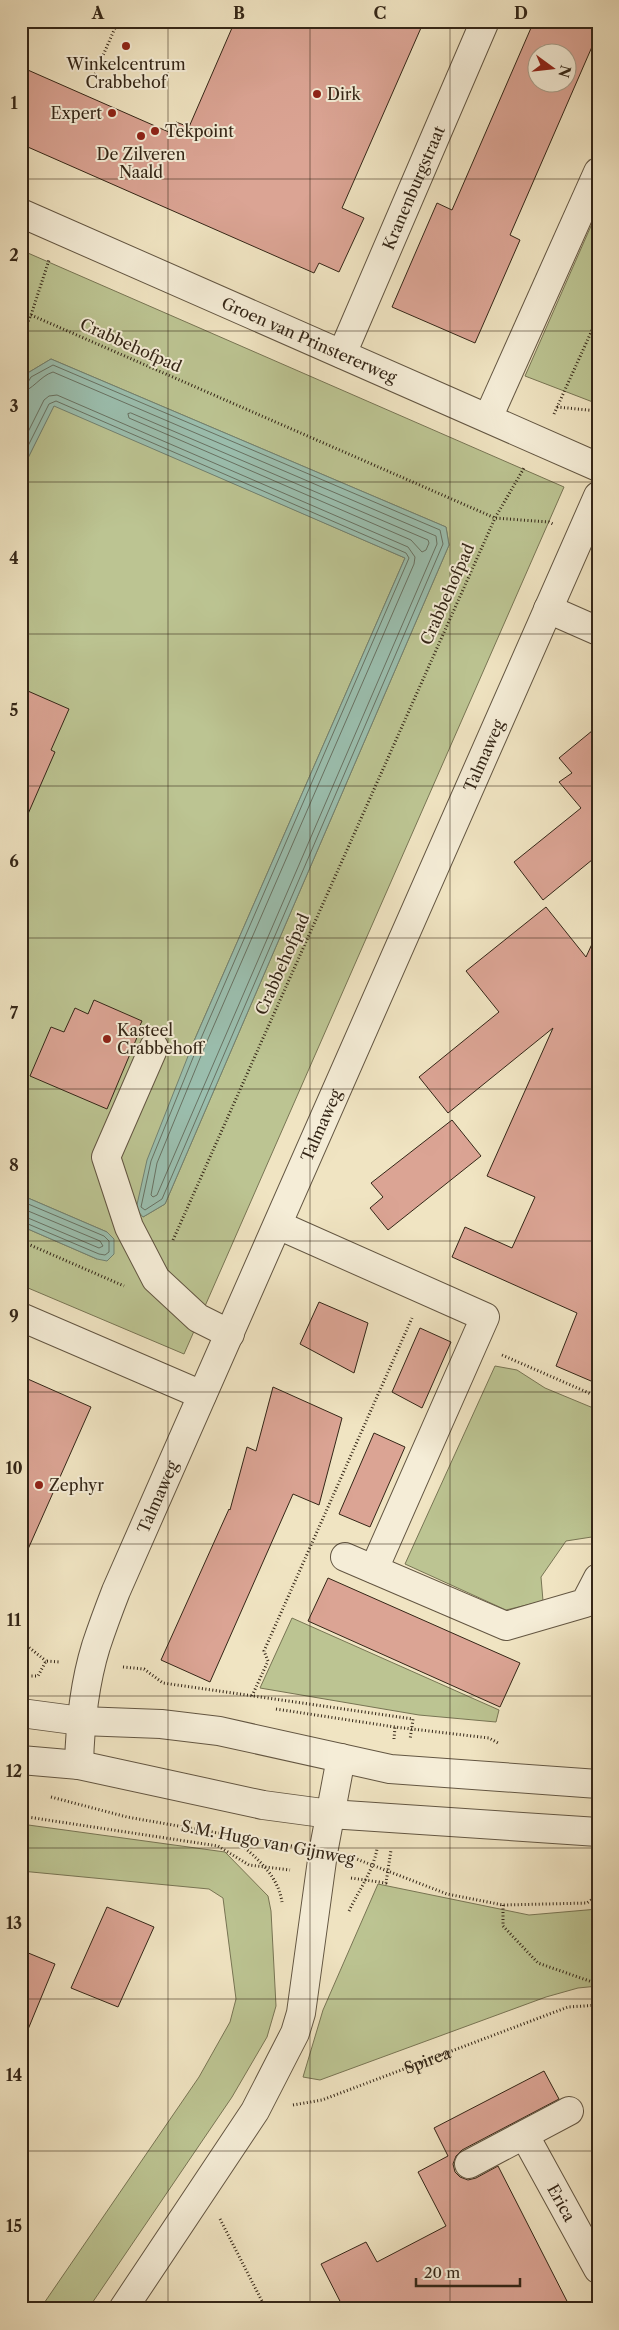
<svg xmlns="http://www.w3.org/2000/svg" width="619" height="2330" font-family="'Libre Caslon Text',serif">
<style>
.green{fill:#bcc492;stroke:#787554}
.water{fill:#9bbfaf;stroke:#728272}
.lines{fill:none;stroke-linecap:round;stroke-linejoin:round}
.shore{stroke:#687263;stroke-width:1}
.building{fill:#dba494;stroke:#342617;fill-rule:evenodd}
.minor-casing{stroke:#635642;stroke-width:30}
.path{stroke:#342617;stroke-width:3;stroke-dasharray:1 2.5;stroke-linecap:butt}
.minor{stroke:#f5edd7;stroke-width:28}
.grid{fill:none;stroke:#342617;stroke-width:1;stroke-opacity:0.55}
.poi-dot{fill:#8f2418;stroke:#f5edd7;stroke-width:2}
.labels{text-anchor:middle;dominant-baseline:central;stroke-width:4;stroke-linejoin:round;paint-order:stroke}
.poi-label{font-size:16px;fill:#342617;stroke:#f5edd7;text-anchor:start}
.street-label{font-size:16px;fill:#342617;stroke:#f5edd7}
.neatline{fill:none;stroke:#342617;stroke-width:2}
.grid-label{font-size:16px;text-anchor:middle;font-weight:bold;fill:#342617}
</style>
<rect width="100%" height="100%" fill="#f0e4c2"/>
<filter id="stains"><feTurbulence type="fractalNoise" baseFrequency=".004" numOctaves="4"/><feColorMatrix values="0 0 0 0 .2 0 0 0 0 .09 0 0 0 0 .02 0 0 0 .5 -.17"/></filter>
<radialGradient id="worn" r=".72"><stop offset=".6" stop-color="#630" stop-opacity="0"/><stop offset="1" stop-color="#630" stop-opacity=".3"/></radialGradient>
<g class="green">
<polygon points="598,210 598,404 525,376"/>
<polygon points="21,250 564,487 184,1354 21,1285 21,1226 97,1259 107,1232 21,1195 21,472 54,405 405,558 194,1041 143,1217 165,1204 449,545 446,527 51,359 26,374 21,385"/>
<polygon points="495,1366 517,1370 545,1388 598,1410 598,1536 566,1541 541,1577 543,1601 506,1610 405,1564"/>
<polygon points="292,1618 499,1710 496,1722 419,1715 260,1688"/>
<polygon points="21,1824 225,1852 268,1896 271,1911 276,2006 267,2037 232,2097 88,2309 40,2309 199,2077 230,2022 236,1999 223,1898 209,1889 21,1871"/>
<polygon points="378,1884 529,1915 598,1909 598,1986 578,1988 546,1997 320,2080 303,2077 323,2010"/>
</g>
<g class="water">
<polygon points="51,359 446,527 449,545 165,1204 143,1217 136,1209 147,1160 194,1041 405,558 54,406 21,472 21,385 26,374"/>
<polygon points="21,1195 107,1232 114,1239 114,1254 107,1261 97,1259 21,1226"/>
</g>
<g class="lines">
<g class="shore">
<polyline points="21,385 27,384 31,377 53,365 440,530 443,544 162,1199 145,1210 141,1207 151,1161 199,1043 409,558 406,553 56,401 49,404 21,460"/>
<path d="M21,392C32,391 40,376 53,372L436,536L437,544L157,1195L153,1197L151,1195L157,1163L205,1046L414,564L415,557L408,547L57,395L49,396L44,400L21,446"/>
<polygon points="131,413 428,540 429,543 426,550 422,552 411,540 129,418 128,414"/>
<polyline points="21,1201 104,1236 109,1241 109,1252 105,1255 99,1254 21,1221"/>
<polyline points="21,1208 100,1241 103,1246 99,1248 21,1215"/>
</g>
</g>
<g class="building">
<polygon points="235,21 424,21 342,208 364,218 339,272 319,263 314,273 21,144 21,67 171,133 176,122 189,127"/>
<path d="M534,21H598V33L510,235L520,240L475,343L392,307L437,203L452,210ZM536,52H566V82H536Z"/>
<polygon points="21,688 69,709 51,750 55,752 21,830"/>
<polygon points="598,726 598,855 543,900 514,862 581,808 559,782 572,773 559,758"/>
<polygon points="546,907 586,957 598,931 598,1384 556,1366 577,1313 452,1257 465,1227 512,1248 535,1197 487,1176 553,1028 448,1113 419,1077 499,1012 466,971"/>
<polygon points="94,1000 142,1021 136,1034 138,1035 107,1109 30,1076 51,1027 64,1032 75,1008 88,1014"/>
<polygon points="452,1120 481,1156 388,1230 370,1208 383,1197 371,1183"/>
<polygon points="319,1302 368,1323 354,1373 300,1344"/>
<polygon points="420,1328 451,1342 422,1408 392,1392"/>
<polygon points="21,1376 91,1407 21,1565"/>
<polygon points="273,1387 342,1418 319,1505 293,1494 210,1682 161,1660 229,1509 230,1510 247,1447 256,1451"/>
<polygon points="374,1433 405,1447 370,1527 339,1514"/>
<polygon points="328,1578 520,1663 500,1707 308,1621"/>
<polygon points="107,1907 154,1927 118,2007 71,1988"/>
<polygon points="21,1950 55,1964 22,2044 21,2044"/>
<polygon points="544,2071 559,2099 462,2150 456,2156 453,2164 455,2172 460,2177 468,2180 476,2178 498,2166 571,2309 344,2309 321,2264 366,2242 377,2262 446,2226 418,2172 448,2156 434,2128"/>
</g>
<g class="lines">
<g class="minor-casing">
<g id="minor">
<path id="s2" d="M21,213L598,467"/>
<path id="s3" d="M342,354L485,21"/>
<polyline points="488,418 598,172"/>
<polyline points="548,609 598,631"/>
<polyline points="154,1047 106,1157 129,1227 156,1279 198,1318 230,1334"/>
<polyline points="278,1225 485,1317 374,1569"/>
<polyline points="21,1317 202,1395"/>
<polyline points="345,1557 506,1626 585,1603 598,1578"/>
<polyline points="21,1713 81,1721 161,1724 219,1731 390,1769 598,1784"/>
<polyline points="21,1760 79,1765 263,1805 330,1814 598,1832"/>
<path id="s4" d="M79,1765C80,1725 84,1685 96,1646C102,1628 109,1609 116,1591L598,496"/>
<path id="s5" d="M525,2136L598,2269"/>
<polyline points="469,2164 569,2111"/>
<polyline points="123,2309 255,2111 295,2033 301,2013 323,1853 341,1758"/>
</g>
</g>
<g class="path">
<polyline points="95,74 118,21"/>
<polyline points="31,315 495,518 549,522 553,524"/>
<polyline points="21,337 31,315 49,260"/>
<polyline points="557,407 598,411"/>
<polyline points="554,414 598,317"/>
<polyline points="173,1240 495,518 524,468"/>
<polyline points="21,1241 124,1286"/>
<polyline points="502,1355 598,1397"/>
<polyline points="21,1641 46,1661"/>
<polyline points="123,1667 144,1669 163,1683 413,1719 410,1740"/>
<polyline points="21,1676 38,1676 46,1661 60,1662"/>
<polyline points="252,1696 268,1661 264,1651 412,1318"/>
<polyline points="276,1709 395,1727 489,1738 498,1743"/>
<polyline points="394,1739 395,1727"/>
<polyline points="51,1797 127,1817 292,1846"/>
<polyline points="21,1816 218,1846 249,1865 290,1870"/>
<path d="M229,1834C251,1854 277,1871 282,1902"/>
<polyline points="354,1858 447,1894 503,1905 587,1903 598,1895"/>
<polyline points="351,1878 386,1883 391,1850"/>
<polyline points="503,1905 503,1926 538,1963 598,1984"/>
<path d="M349,1911C359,1890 373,1871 377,1849"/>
<path id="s1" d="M293,2105L322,2100L568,2007L598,2005"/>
<polyline points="220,2219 266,2309"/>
</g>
<use href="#minor" class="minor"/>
</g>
<path class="grid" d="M168,21V2309M310,21V2309M450,21V2309M21,179H598M21,331H598M21,482H598M21,634H598M21,786H598M21,938H598M21,1089H598M21,1241H598M21,1392H598M21,1544H598M21,1696H598M21,1848H598M21,1999H598M21,2151H598"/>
<g class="poi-dot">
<circle cx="126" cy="46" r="5"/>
<circle cx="317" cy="94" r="5"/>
<circle cx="112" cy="113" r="5"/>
<circle cx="155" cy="131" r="5"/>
<circle cx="141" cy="136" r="5"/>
<circle cx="107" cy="1039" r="5"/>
<circle cx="39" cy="1485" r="5"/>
</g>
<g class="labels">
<g class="poi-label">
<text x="126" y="64" text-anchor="middle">Winkelcentrum<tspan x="126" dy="18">Crabbehof</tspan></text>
<text x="327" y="94">Dirk</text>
<text x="102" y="113" text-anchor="end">Expert</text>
<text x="165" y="131">Tekpoint</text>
<text x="141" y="154" text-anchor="middle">De Zilveren<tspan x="141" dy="18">Naald</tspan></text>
<text x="117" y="1030">Kasteel<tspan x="117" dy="18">Crabbehoff</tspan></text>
<text x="49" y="1485">Zephyr</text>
</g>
<g class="street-label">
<text stroke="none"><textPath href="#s3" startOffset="181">Kranenburgstraat</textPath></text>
<text stroke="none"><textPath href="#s2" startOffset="315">Groen van Prinstererweg</textPath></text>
<text transform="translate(131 345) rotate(24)">Crabbehofpad</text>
<text transform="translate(447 594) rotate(-66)">Crabbehofpad</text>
<text stroke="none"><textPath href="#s4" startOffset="1092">Talmaweg</textPath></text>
<text transform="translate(282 964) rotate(-66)">Crabbehofpad</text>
<text stroke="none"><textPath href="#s4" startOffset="688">Talmaweg</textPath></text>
<text stroke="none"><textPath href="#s4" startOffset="282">Talmaweg</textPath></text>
<text transform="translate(268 1842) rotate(11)">S.M. Hugo van Gijnweg</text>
<text stroke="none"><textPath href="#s1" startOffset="142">Spirea</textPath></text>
<text stroke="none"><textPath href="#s5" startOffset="76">Erica</textPath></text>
</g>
</g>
<rect width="619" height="2330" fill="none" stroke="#f0e4c2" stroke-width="55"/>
<g transform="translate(552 68) rotate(105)"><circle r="24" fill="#f5edd7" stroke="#a89d8a"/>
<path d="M0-4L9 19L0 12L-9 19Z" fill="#8f2418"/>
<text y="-8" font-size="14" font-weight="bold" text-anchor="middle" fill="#342617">N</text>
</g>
<path d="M416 2278v8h104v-8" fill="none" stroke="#342617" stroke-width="2.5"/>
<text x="424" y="2278" font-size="15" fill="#342617" stroke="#f5edd7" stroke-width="4" paint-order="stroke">20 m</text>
<rect x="28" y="28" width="564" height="2274" class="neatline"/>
<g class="grid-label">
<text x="98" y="19">A</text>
<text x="239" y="19">B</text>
<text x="380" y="19">C</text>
<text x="521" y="19">D</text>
<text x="14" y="109">1</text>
<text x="14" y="261">2</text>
<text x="14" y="412">3</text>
<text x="14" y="564">4</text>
<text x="14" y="716">5</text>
<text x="14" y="867">6</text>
<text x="14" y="1019">7</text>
<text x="14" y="1171">8</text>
<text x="14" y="1322">9</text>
<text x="14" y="1474">10</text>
<text x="14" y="1626">11</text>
<text x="14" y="1777">12</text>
<text x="14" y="1929">13</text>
<text x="14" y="2081">14</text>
<text x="14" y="2232">15</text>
</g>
<rect width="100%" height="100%" filter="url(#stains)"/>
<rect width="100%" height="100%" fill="url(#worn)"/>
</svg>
